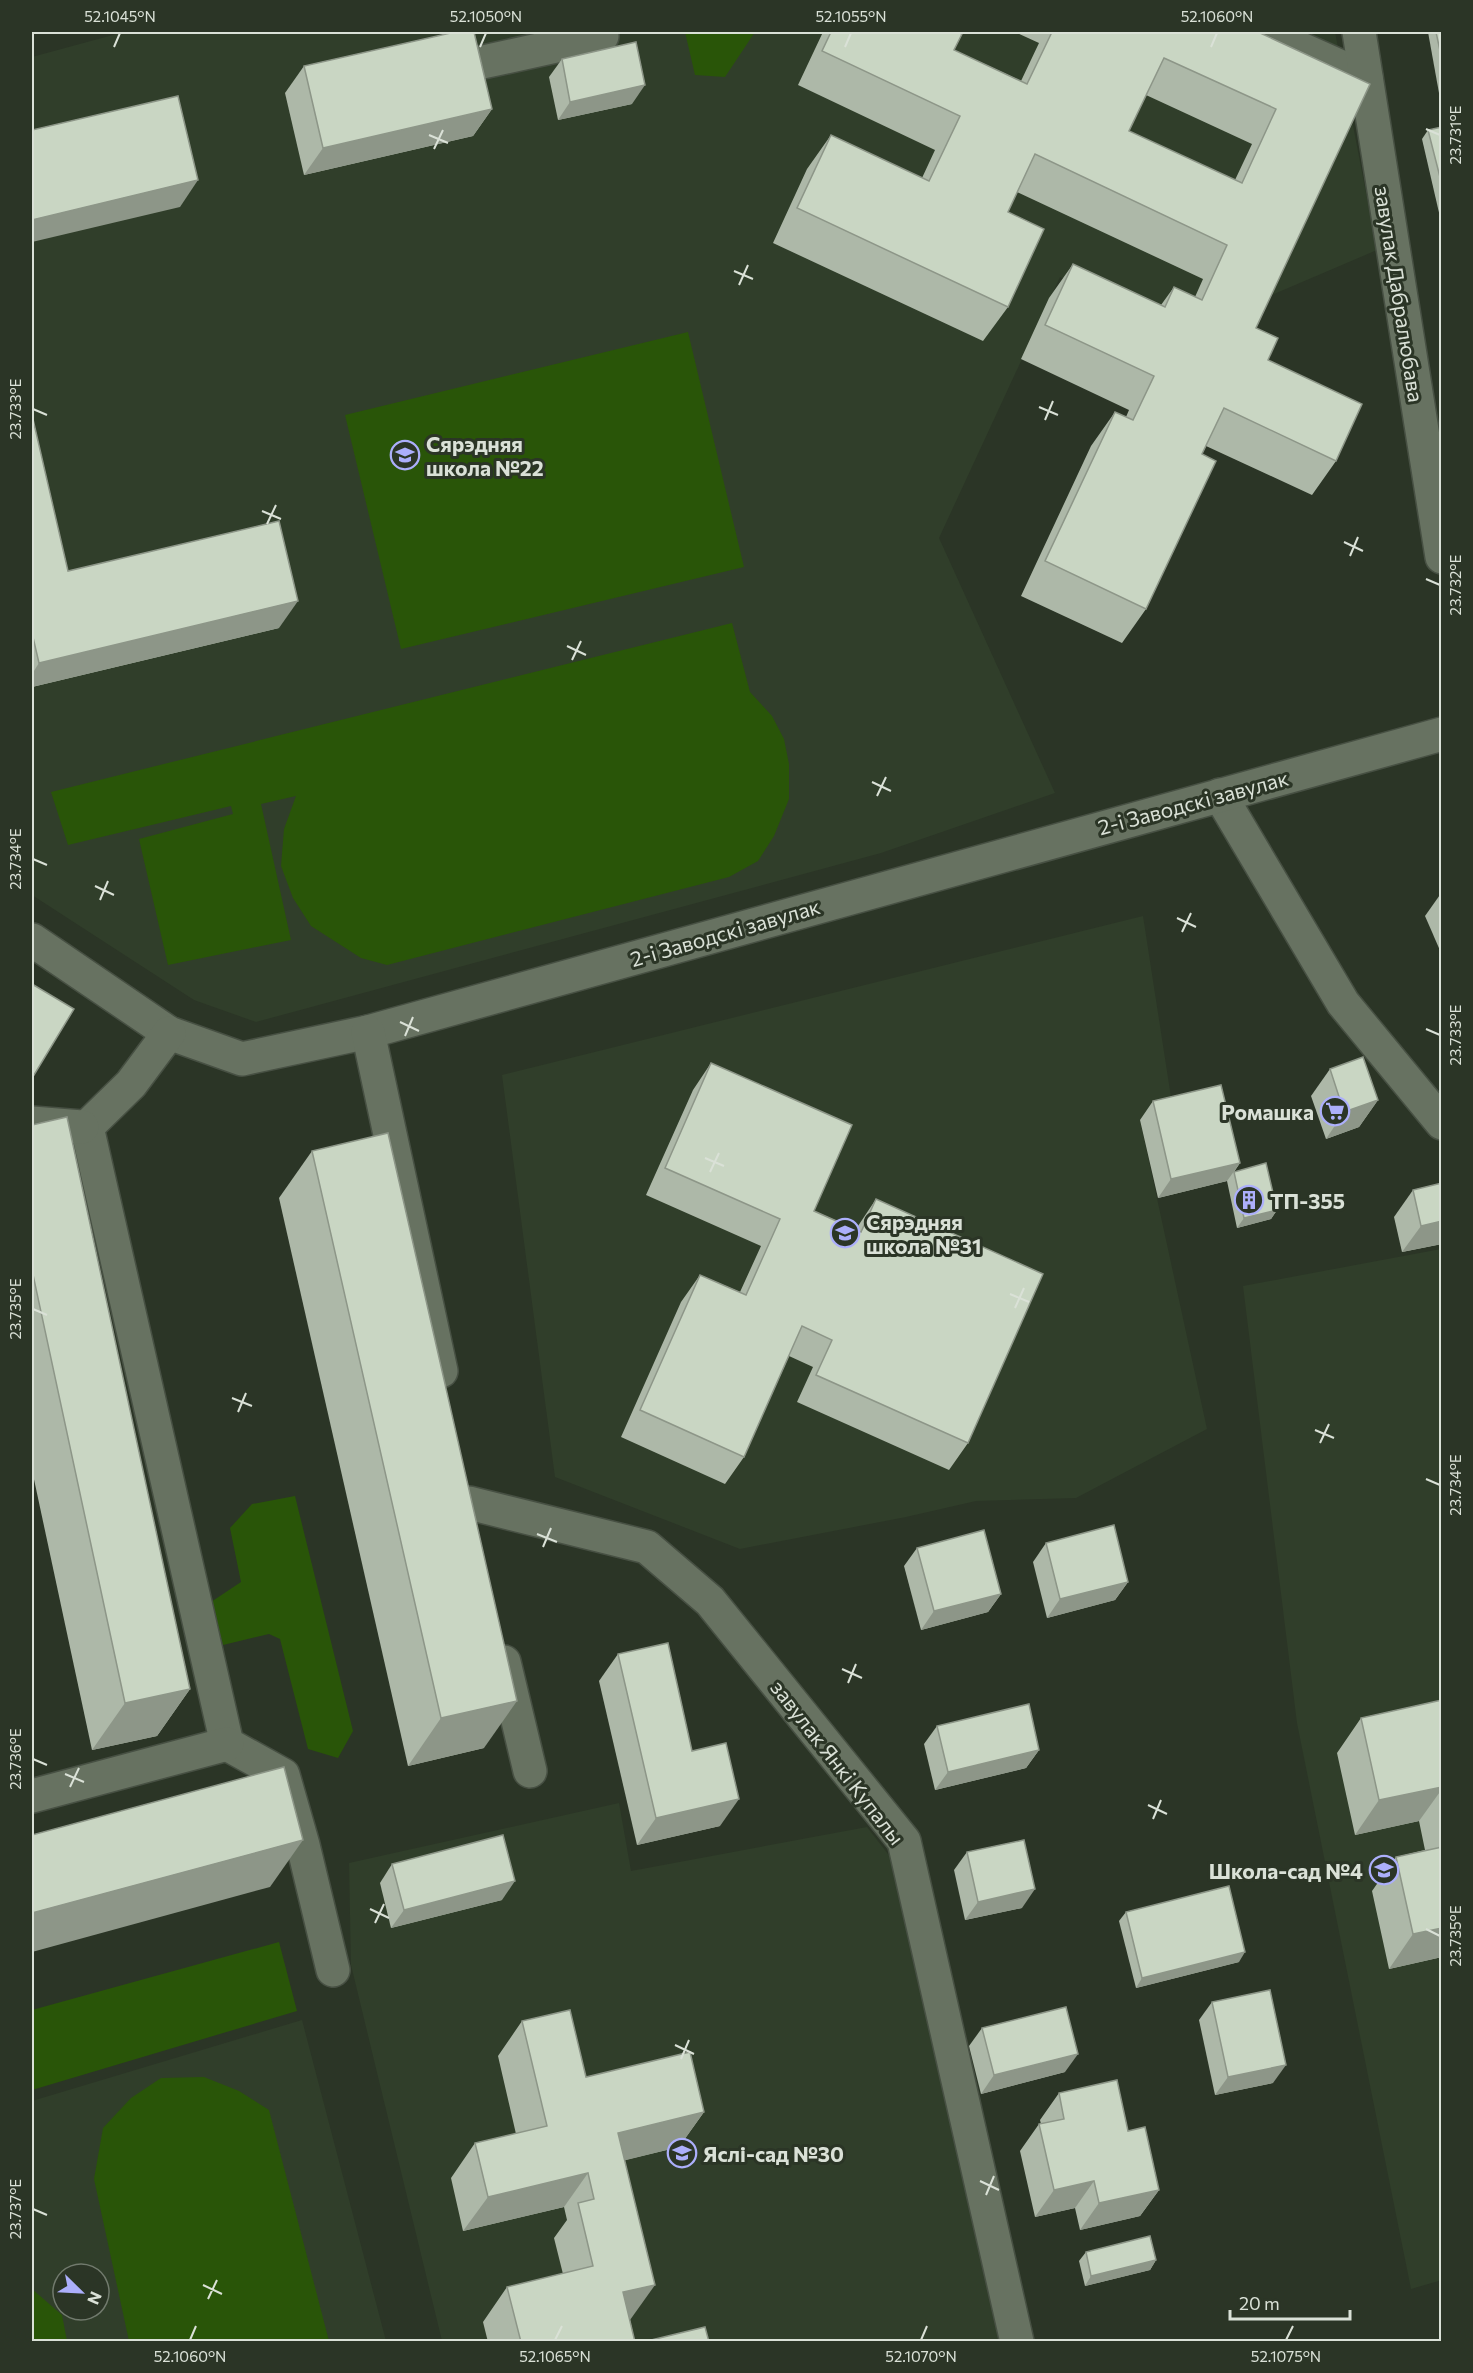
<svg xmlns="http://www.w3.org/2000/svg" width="1473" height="2373" font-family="Commissioner,sans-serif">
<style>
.built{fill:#303e2a;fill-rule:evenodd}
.green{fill:#295508}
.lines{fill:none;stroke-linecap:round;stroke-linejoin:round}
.minor-casing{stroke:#475043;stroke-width:36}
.minor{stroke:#677261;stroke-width:33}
.wall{fill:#adb8a8;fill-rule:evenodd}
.shaded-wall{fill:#8d9688}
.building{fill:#c9d6c3;stroke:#8d9688;stroke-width:1.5;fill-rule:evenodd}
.ticks{fill:none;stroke:#dae1d7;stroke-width:2}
.labels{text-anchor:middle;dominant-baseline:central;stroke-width:6;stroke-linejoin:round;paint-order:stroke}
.street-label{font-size:21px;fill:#dae1d7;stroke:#2b3526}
.poi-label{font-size:21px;font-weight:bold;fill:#dae1d7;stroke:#2b3526;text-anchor:start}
.neatline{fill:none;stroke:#dae1d7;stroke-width:2}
.ticks-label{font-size:15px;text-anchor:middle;fill:#dae1d7}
</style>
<rect width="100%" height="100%" fill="#2b3526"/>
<g class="built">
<polygon points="124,32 1335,32 1377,250 1178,335 1060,277 939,538 1055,793 881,853 256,1022 194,1000 32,895 32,57"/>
<polygon points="1143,916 1173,1110 1140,1120 1207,1429 1076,1498 976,1501 906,1517 740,1549 555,1477 502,1075"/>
<polygon points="1441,1249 1442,2280 1411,2289 1297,1723 1243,1286"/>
<polygon points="619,1803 631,1871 867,1827 912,1885 1007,2341 442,2341 351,1965 349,1863"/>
<path d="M302,2020L386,2341L32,2342V2101ZM63,2274H99V2310H63Z"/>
</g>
<g class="green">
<polygon points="685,32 755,32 725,77 695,75"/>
<polygon points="688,332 744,567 401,649 345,415"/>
<polygon points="732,623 750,692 772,716 784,739 789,764 789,799 774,836 758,861 729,877 387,965 361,958 311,926 293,898 281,866 284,829 296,796 261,804 291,940 168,965 139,839 233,814 231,806 68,845 51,792"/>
<polygon points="295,1496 353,1731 338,1758 308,1749 280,1639 269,1634 223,1645 211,1602 241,1582 230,1528 252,1504"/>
<polygon points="279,1942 297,2011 32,2090 32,2010"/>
<polygon points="204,2077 239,2091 269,2110 329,2341 129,2341 94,2179 103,2128 131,2098 161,2078"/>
<polygon points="32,2289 62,2315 67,2341 32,2341"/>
</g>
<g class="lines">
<g class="minor-casing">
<g id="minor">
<polyline points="1263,32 1366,78"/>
<polyline points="1359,32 1442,557"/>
<polyline points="483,62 602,36 601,32"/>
<polyline points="1220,795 1343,1003 1442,1123"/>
<polyline points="32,940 169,1033 242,1059 368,1032 1442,734"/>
<polyline points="368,1032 441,1371"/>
<polyline points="169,1033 131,1084 87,1127 227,1744 283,1775 303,1845 333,1970"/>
<polyline points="32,1123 82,1127"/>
<polyline points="469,1503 647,1547 710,1601 904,1841 1017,2342"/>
<polyline points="504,1662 530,1771"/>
<polyline points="32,1796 227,1744"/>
</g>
</g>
<use href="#minor" class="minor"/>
</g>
<g class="wall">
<path d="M823,32H957L954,50L1021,81L1039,43L1015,32H1258L1370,84L1256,328L1268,360L1336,461L1312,495L1206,446L1202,454L1146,609L1122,643L1021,596L1091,446L1115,412L1126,417L1129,410L1021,359L1049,298L1073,264L1161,305L1174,287L1195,297L1203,279L1017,192L1008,212V307L983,341L773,243L807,169L831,135L922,178L935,150L798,85ZM1146,95L1252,144L1235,180L1129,131Z"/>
<polygon points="1428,32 1442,32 1442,93 1439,93"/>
<polygon points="562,59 632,104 558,120 549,77"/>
<polygon points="304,66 492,109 473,136 304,175 285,93"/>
<polygon points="1442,127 1442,217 1440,217 1422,139 1428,130"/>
<polygon points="32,415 68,571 279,628 32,687"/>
<polygon points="1442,892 1442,955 1425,916"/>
<polygon points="711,1063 814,1211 856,1229 876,1199 968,1443 949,1470 797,1402 813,1367 789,1356 744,1457 725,1484 621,1437 681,1302 700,1275 740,1292 761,1246 646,1195 693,1090"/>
<polygon points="1330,1069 1378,1100 1359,1127 1326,1139 1311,1096"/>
<polygon points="1153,1101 1240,1163 1234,1172 1277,1210 1271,1219 1237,1228 1227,1181 1158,1198 1140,1120"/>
<polygon points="32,1125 190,1689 157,1736 92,1750 32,1470"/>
<polygon points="312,1151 484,1748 408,1766 279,1198"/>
<polygon points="1442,1183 1442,1244 1402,1252 1394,1217 1413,1190"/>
<polygon points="1046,1543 1128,1582 1115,1600 1047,1618 1033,1562"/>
<polygon points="917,1548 1001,1594 988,1612 921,1630 904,1566"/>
<polygon points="618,1654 692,1751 720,1826 637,1845 599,1681"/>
<polygon points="1442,1700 1442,1957 1389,1969 1372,1891 1396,1857 1425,1850 1419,1821 1355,1835 1337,1753 1361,1718"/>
<polygon points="937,1726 1039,1750 1026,1768 935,1790 924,1744"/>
<polygon points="967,1852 1022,1908 965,1920 954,1870"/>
<polygon points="392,1864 502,1900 391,1928 380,1883"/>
<polygon points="1126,1912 1239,1962 1136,1988 1119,1921"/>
<polygon points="1212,2002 1273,2083 1215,2095 1199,2020"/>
<polygon points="522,2021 586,2077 704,2112 679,2147 625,2160 630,2320 635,2342 488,2342 483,2322 507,2287 563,2274 554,2238 567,2220 564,2207 463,2231 451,2178 475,2143 516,2134 498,2056"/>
<polygon points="982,2028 1065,2072 981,2094 969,2046"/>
<polygon points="1059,2093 1128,2131 1159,2190 1140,2216 1080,2230 1075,2208 1035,2217 1020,2151 1039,2124 1041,2124 1040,2120"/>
<polygon points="1086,2252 1156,2260 1150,2270 1085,2286 1079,2261"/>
</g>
<g class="shaded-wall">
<polygon points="645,85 632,104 558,120 570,102"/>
<polygon points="492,109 473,136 304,175 323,148"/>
<polygon points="198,180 180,207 32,242 32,220"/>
<polygon points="298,601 279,628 32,687 32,674 39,663"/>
<polygon points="1378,1100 1359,1127 1326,1139 1344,1112"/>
<polygon points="1240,1163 1227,1181 1158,1198 1171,1179"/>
<polygon points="1277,1210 1271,1219 1237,1228 1244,1218"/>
<polygon points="1442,1221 1442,1244 1402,1252 1421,1226"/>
<polygon points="1128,1582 1115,1600 1047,1618 1060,1599"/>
<polygon points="1001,1594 988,1612 921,1630 934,1611"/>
<polygon points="190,1689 157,1736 92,1750 125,1703"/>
<polygon points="517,1701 484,1748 408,1766 441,1718"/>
<polygon points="1039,1750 1026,1768 935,1790 948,1772"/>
<polygon points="1442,1787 1442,1789 1419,1821 1355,1835 1379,1800"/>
<polygon points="739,1799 720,1826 637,1845 656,1818"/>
<polygon points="303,1840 270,1887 32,1952 32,1913"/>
<polygon points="515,1881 502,1900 391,1928 404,1910"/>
<polygon points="1035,1889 1022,1908 965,1920 978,1902"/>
<polygon points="1442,1928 1442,1957 1389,1969 1413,1934"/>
<polygon points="1245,1952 1239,1962 1136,1988 1142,1978"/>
<polygon points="1078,2054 1065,2072 981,2094 994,2075"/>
<polygon points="1286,2065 1273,2083 1215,2095 1228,2077"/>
<polygon points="704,2112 679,2147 594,2168 618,2133"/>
<polygon points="588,2173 564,2207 463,2231 488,2197"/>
<polygon points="1094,2181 1075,2208 1035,2217 1054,2190"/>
<polygon points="1159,2190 1140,2216 1080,2230 1099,2203"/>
<polygon points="1156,2260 1150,2270 1085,2286 1091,2276"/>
<polygon points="655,2285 630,2320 623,2292"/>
</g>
<g class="building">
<polygon points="455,32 474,32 492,109 323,148 304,66"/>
<path d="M831,32H957L962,34L954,50L1027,84L1052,32H1258L1370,84L1256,328L1278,338L1268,360L1362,404L1336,461L1224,408L1202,454L1216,461L1146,609L1045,561L1115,412L1133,420L1154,376L1045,325L1073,264L1165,307L1174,287L1202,300L1227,245L1035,154L1008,212L1044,229L1008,307L797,208L831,135L929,181L960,116L822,51ZM1164,58L1276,109L1242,183L1129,131Z"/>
<polygon points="1436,32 1442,32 1442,60"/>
<polygon points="636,42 645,85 570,102 562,59"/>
<polygon points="178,96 198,180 32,220 32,130"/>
<polygon points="1442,127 1442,185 1428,130"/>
<polygon points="32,415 68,571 279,521 298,601 39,663 32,633"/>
<polygon points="32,984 74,1009 34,1075 32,1074"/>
<polygon points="1363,1057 1378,1100 1344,1112 1330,1069"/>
<polygon points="711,1063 852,1125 814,1211 861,1232 876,1199 1043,1274 968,1443 816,1375 832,1340 802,1326 744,1457 640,1410 700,1275 746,1295 780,1219 665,1168"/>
<polygon points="1221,1085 1240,1163 1171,1179 1153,1101"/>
<polygon points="67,1117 190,1689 125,1703 32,1270 32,1125"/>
<polygon points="388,1133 517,1701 441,1718 312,1151"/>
<polygon points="1266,1163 1277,1210 1244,1218 1234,1172"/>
<polygon points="1442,1183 1442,1221 1421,1226 1413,1190"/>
<polygon points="1114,1525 1128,1582 1060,1599 1046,1543"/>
<polygon points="984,1530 1001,1594 934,1611 917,1548"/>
<polygon points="668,1643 692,1751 726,1743 739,1799 656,1818 618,1654"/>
<polygon points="1442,1700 1442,1787 1379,1800 1361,1718"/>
<polygon points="1029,1704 1039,1750 948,1772 937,1726"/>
<polygon points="284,1767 303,1840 32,1913 32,1835"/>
<polygon points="503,1835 515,1881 404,1910 392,1864"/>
<polygon points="1024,1840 1035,1889 978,1902 967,1852"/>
<polygon points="1442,1847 1442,1928 1413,1934 1396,1857"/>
<polygon points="1229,1886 1245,1952 1142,1978 1126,1912"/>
<polygon points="1270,1990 1286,2065 1228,2077 1212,2002"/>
<polygon points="1066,2007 1078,2054 994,2075 982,2028"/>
<polygon points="570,2010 586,2077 690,2052 704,2112 618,2133 655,2285 623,2292 635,2342 521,2342 507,2287 593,2266 578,2203 594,2199 588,2173 488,2197 475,2143 547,2126 522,2021"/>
<polygon points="1117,2080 1128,2131 1145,2127 1159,2190 1099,2203 1094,2181 1054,2190 1039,2124 1064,2119 1059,2093"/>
<polygon points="1150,2236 1156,2260 1091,2276 1086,2252"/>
<polygon points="705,2327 709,2342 643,2342"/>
</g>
<path class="ticks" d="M114,47L120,33M480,47L486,33M845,47L851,33M1211,47L1217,33M1426,129L1440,135M429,135L448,143M434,149L443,130M734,271L753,279M739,285L748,265M1039,407L1058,415M33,409L47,415M1045,420L1053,401M262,511L281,519M267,524L276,505M1344,542L1363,551M1350,556L1358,537M1426,579L1440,585M567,646L586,655M572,660L581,641M872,782L891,791M877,796L886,777M33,859L47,865M95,886L114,895M100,900L108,881M1177,918L1196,927M1182,932L1191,913M400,1022L419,1031M1426,1029L1440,1035M405,1036L413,1017M705,1158L724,1166M710,1172L719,1153M1010,1294L1029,1302M1015,1308L1024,1288M33,1309L47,1315M232,1398L252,1406M238,1412L246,1393M1315,1430L1334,1438M1320,1443L1329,1424M1426,1479L1440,1485M537,1534L557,1542M543,1547L551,1528M842,1669L862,1678M848,1683L856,1664M33,1759L47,1765M65,1774L84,1782M70,1787L79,1768M1148,1805L1167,1814M1153,1819L1161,1800M370,1909L389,1918M375,1923L384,1904M1426,1929L1440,1936M675,2045L694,2054M681,2059L689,2040M980,2181L999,2190M986,2195L994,2176M33,2209L47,2215M203,2285L222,2294M208,2299L217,2280M190,2340L196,2326M555,2340L562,2326M921,2340L927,2326M1286,2340L1293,2326"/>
<defs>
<g id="school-ring" transform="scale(1.5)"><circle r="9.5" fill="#2b3526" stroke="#acaffb" stroke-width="1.5"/><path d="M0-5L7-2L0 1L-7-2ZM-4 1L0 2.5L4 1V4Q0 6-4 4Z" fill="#acaffb"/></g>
<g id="supermarket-ring" transform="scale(1.5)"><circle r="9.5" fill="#2b3526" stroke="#acaffb" stroke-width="1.5"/><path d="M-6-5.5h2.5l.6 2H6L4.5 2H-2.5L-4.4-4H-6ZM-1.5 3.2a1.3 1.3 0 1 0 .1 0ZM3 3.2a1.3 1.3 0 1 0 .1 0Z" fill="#acaffb"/></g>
<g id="building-ring" transform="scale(1.5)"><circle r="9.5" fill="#2b3526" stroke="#acaffb" stroke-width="1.5"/><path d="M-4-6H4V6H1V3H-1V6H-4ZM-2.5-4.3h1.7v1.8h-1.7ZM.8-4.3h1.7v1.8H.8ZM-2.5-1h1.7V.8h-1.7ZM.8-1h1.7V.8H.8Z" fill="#acaffb"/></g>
</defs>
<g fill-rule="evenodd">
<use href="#school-ring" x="405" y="455"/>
<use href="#supermarket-ring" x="1335" y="1111"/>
<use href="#building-ring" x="1249" y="1200"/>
<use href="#school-ring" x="845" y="1233"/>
<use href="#school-ring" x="1384" y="1870"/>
<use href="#school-ring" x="682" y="2153"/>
</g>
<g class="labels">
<g class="street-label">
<text transform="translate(1400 294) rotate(81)">завулак Дабралюбава</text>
<text transform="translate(1193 802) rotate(-15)">2-і Заводскі завулак</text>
<text transform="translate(725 932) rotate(-16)">2-і Заводскі завулак</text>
<text transform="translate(838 1762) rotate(52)">завулак Янкі Купалы</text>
</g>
<g class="poi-label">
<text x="426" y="443">Сярэдняя<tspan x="426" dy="24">школа №22</tspan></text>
<text x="1314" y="1111" text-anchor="end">Ромашка</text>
<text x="1270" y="1200">ТП-355</text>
<text x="866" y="1221">Сярэдняя<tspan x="866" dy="24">школа №31</tspan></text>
<text x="1363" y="1870" text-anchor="end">Школа-сад №4</text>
<text x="703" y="2153">Яслі-сад №30</text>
</g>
</g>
<rect width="1473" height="2373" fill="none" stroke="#2b3526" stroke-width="66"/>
<g transform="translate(81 2292) rotate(114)"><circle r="28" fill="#2b3526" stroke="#717a6d" stroke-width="1.5"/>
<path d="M0-4.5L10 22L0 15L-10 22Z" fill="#acaffb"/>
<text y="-9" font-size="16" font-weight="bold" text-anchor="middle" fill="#dae1d7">N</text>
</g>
<path d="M1230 2310v9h120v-9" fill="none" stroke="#dae1d7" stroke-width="3"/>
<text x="1239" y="2310" font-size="18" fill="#dae1d7" stroke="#2b3526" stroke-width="4.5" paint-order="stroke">20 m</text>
<rect x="33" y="33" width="1407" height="2307" class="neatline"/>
<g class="ticks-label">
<text x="120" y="22">52.1045°N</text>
<text x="486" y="22">52.1050°N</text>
<text x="851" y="22">52.1055°N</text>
<text x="1217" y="22">52.1060°N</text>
<text transform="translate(1456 135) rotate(-90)" y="5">23.731°E</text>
<text transform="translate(16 409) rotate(-90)" y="5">23.733°E</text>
<text transform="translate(1456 585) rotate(-90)" y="5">23.732°E</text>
<text transform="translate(16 859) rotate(-90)" y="5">23.734°E</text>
<text transform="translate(1456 1035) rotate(-90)" y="5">23.733°E</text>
<text transform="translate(16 1309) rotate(-90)" y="5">23.735°E</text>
<text transform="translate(1456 1485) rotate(-90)" y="5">23.734°E</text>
<text transform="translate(16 1759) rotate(-90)" y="5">23.736°E</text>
<text transform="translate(1456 1936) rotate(-90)" y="5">23.735°E</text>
<text transform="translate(16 2209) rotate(-90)" y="5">23.737°E</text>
<text x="190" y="2362">52.1060°N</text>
<text x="555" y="2362">52.1065°N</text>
<text x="921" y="2362">52.1070°N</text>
<text x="1286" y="2362">52.1075°N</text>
</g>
</svg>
